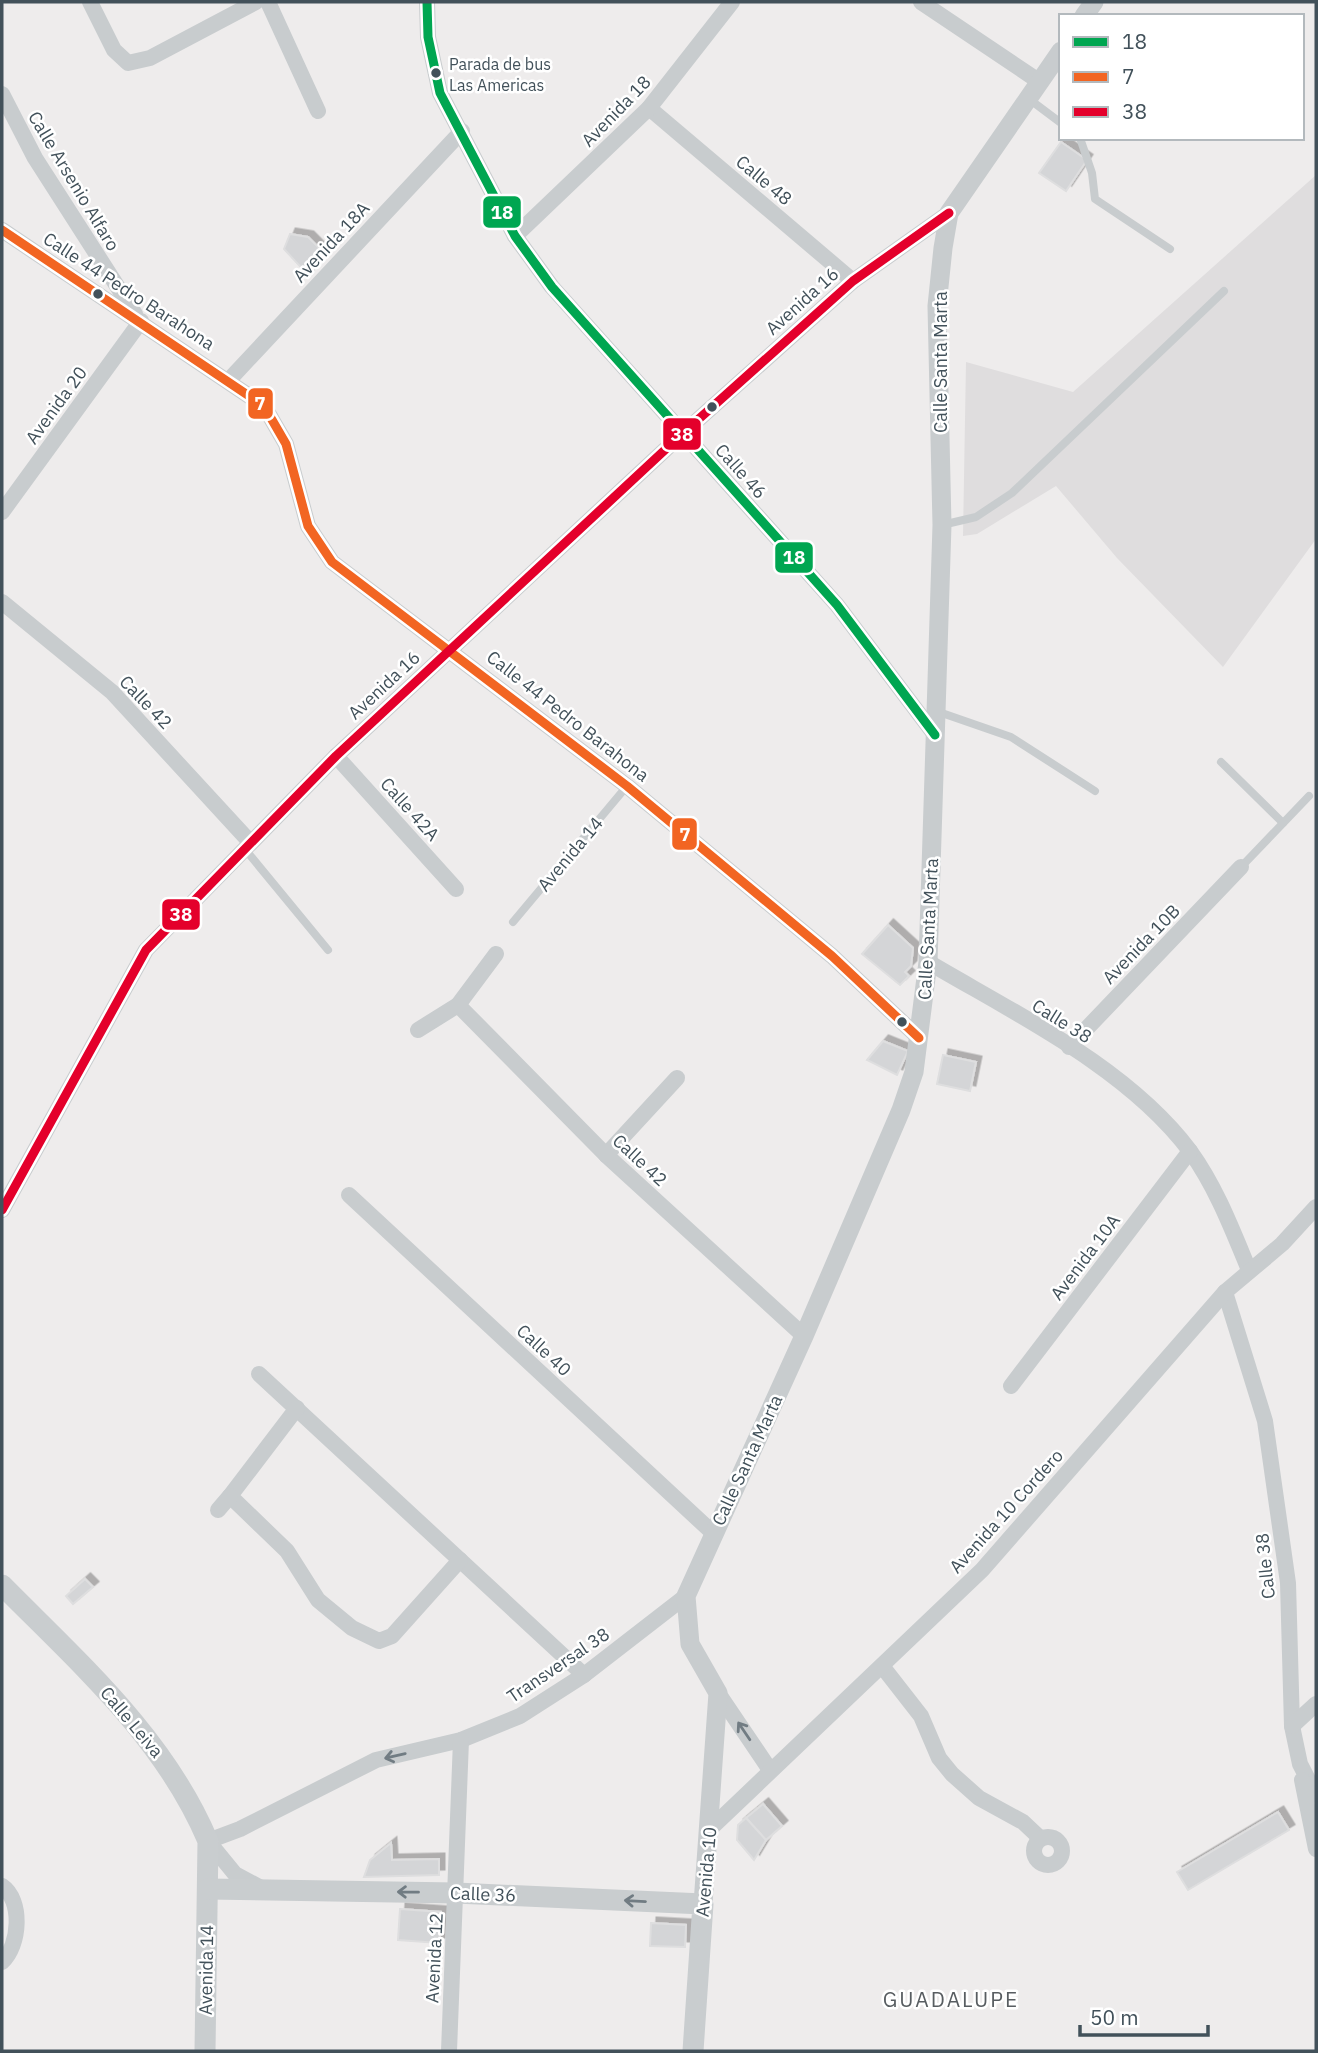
<svg xmlns="http://www.w3.org/2000/svg" width="1318" height="2053" font-family="'IBM Plex Sans',sans-serif">
<style>
.education{fill:#dfddde}
.building{fill:#d4d5d7;stroke:#dededf;stroke-width:2;filter:url(#shadow)}
.lines{fill:none;stroke-linecap:round;stroke-linejoin:round}
.service{stroke:#c8ccce;stroke-width:8}
.minor{stroke:#c8ccce;stroke-width:16}
.tertiary{stroke:#c8ccce;stroke-width:19}
.secondary{stroke:#c9cdcf;stroke-width:21}
.bus-1-casing{stroke:#fff;stroke-width:14}
.bus-2-casing{stroke:#fff;stroke-width:14}
.bus-3-casing{stroke:#fff;stroke-width:14}
.bus-1{stroke:#00a651;stroke-width:9}
.bus-2{stroke:#f26522;stroke-width:9}
.bus-3{stroke:#e4002b;stroke-width:9}
.oneway{stroke:#717c83}
.bus-dot{fill:#42515a;stroke:#fff;stroke-width:2.5}
.labels{text-anchor:middle;dominant-baseline:central;stroke-width:5;stroke-linejoin:round;paint-order:stroke}
.bus-label{font-size:16px;fill:#42515a;stroke:#fff;text-anchor:start}
.street-label{font-size:18px;fill:#42515a;stroke:#fff}
.quarter-label{font-size:21px;letter-spacing:2px;fill:#585d61;stroke:#fff}
.line-badge{stroke:#fff;stroke-width:2.5}
.badge-label{font-size:19px;text-anchor:middle;font-weight:bold;fill:#fff}
</style>
<defs>
<filter id="shadow"><feDropShadow dx="5.5" dy="-5.5" stdDeviation="0" flood-color="#0004"/></filter>
</defs>
<rect width="100%" height="100%" fill="#eeecec"/>
<polygon class="education" points="1316,175 1316,539 1223,667 1117,558 1056,486 977,534 963,536 966,362 1073,392"/>
<g class="building">
<polygon points="1061,142 1087,160 1066,191 1039,173"/>
<polygon points="290,234 308,237 325,254 308,275 284,249"/>
<polygon points="888,925 913,948 911,966 905,972 909,976 900,985 862,954"/>
<polygon points="883,1041 908,1051 897,1075 867,1060"/>
<polygon points="943,1055 976,1062 970,1091 937,1084"/>
<polygon points="85,1579 93,1587 73,1604 66,1596"/>
<polygon points="763,1804 782,1826 766,1840 746,1818"/>
<polygon points="1278,1812 1289,1830 1188,1890 1177,1872"/>
<polygon points="746,1818 766,1840 754,1860 737,1840 738,1825"/>
<polygon points="391,1843 392,1860 439,1859 439,1875 364,1877 370,1860"/>
<polygon points="400,1909 441,1912 439,1943 398,1940"/>
<polygon points="651,1923 686,1925 685,1947 650,1946"/>
</g>
<g class="lines">
<g class="service">
<polyline points="1029,99 1061,123"/>
<polyline points="1080,138 1092,173 1095,199 1170,249"/>
<polyline points="942,525 976,517 1012,493 1224,291"/>
<polyline points="936,711 1011,737 1095,791"/>
<polyline points="1221,762 1283,823"/>
<polyline points="244,848 328,950"/>
<polyline points="1241,867 1309,796"/>
<polyline points="513,922 627,786"/>
</g>
<g class="minor">
<polyline points="90,2 114,50 128,63 150,58 256,2"/>
<polyline points="268,2 318,111"/>
<polyline points="427,2 428,37 440,93 515,236 552,287 837,605 935,735"/>
<polyline points="921,2 1040,82"/>
<polyline points="2,94 35,158 135,314"/>
<polyline points="649,108 853,281"/>
<polyline points="2,230 264,406 286,444 308,526 332,562 627,786 832,956 919,1038"/>
<polyline points="515,236 649,108 732,2"/>
<polyline points="229,380 462,131"/>
<polyline points="2,512 141,321"/>
<polyline points="2,602 112,692 250,842"/>
<polyline points="336,756 456,889"/>
<path d="M928,962C1016,1014 1128,1068 1190,1151C1216,1187 1232,1229 1249,1270"/>
<polyline points="458,1005 606,1155 804,1336"/>
<polyline points="418,1030 458,1005 496,954"/>
<polyline points="1069,1047 1241,867"/>
<polyline points="606,1155 677,1078"/>
<polyline points="349,1195 713,1533"/>
<polyline points="2,1210 146,950 336,756 682,434 853,281 949,213"/>
<polyline points="1225,1292 1265,1421 1288,1583 1292,1726 1300,1764 1316,1795"/>
<polyline points="259,1374 584,1675"/>
<polyline points="1011,1386 1190,1151"/>
<polyline points="297,1408 230,1496 287,1551 318,1600 352,1628 379,1641 392,1636 460,1560"/>
<polyline points="218,1510 230,1496"/>
<polyline points="882,1666 921,1716 939,1758 952,1774 979,1798 1023,1822 1040,1838"/>
<polyline points="718,1693 770,1770"/>
<polyline points="1292,1726 1316,1704"/>
<polyline points="1302,1780 1316,1849"/>
<polyline points="710,1829 982,1570 1225,1292 1282,1244 1316,1207"/>
<circle cx="1048" cy="1851" r="14"/>
<path d="M2,1886C23,1900 20,1946 2,1962"/>
<polyline points="263,1889 235,1874 208,1841 240,1829 376,1760 461,1740 520,1716 584,1675 686,1596"/>
<polyline points="449,2051 461,1740"/>
</g>
<g class="tertiary">
<polyline points="1084,16 1094,2"/>
<polyline points="703,1904 718,1693 690,1644 686,1596 804,1336 901,1110 914,1072 928,962 942,525 937,306 943,248 949,213 1061,51"/>
</g>
<g class="secondary">
<path d="M2,1585C80,1664 164,1737 208,1841L205,2051"/>
<polyline points="208,1889 456,1893 703,1904 693,2051"/>
</g>
<g class="bus-1-casing">
<polyline id="bus-1" points="427,2 428,37 440,93 515,236 552,287 837,605 935,735"/>
</g>
<g class="bus-2-casing">
<polyline id="bus-2" points="2,230 264,406 286,444 308,526 332,562 627,786 832,956 919,1038"/>
</g>
<g class="bus-3-casing">
<polyline id="bus-3" points="2,1210 146,950 336,756 682,434 853,281 949,213"/>
</g>
<use href="#bus-1" class="bus-1"/>
<use href="#bus-2" class="bus-2"/>
<use href="#bus-3" class="bus-3"/>
</g>
<defs><path id="oneway-shaft" d="M-6 0H5M1.5-3L5.5 0L1.5 3" fill="none" stroke-width="1.6" stroke-linecap="round" stroke-linejoin="round" transform="scale(1.75)"/></defs>
<g class="oneway">
<use href="#oneway-shaft" transform="translate(744 1731) rotate(-124)"/>
<use href="#oneway-shaft" transform="translate(395 1756) rotate(167)"/>
<use href="#oneway-shaft" transform="translate(408 1892) rotate(-179)"/>
<use href="#oneway-shaft" transform="translate(635 1901) rotate(-177)"/>
</g>
<g class="bus-dot">
<circle cx="436" cy="73" r="6"/>
<circle cx="98" cy="294" r="6"/>
<circle cx="712" cy="407" r="6"/>
<circle cx="902" cy="1022" r="6"/>
</g>
<g class="labels">
<g class="bus-label">
<text x="449" y="64">Parada de bus<tspan x="449" dy="21">Las Americas</tspan></text>
</g>
<g class="street-label">
<text transform="translate(616 111) rotate(-46)">Avenida 18</text>
<text transform="translate(764 180) rotate(40)">Calle 48</text>
<text transform="translate(74 181) rotate(59)">Calle Arsenio Alfaro</text>
<text transform="translate(331 242) rotate(-47)">Avenida 18A</text>
<text transform="translate(129 291) rotate(33)">Calle 44 Pedro Barahona</text>
<text transform="translate(802 301) rotate(-42)">Avenida 16</text>
<text transform="translate(940 362) rotate(-90)">Calle Santa Marta</text>
<text transform="translate(56 405) rotate(-54)">Avenida 20</text>
<text transform="translate(741 471) rotate(48)">Calle 46</text>
<text transform="translate(384 685) rotate(-43)">Avenida 16</text>
<text transform="translate(146 702) rotate(46)">Calle 42</text>
<text transform="translate(568 716) rotate(38)">Calle 44 Pedro Barahona</text>
<text transform="translate(410 809) rotate(48)">Calle 42A</text>
<text transform="translate(570 854) rotate(-50)">Avenida 14</text>
<text transform="translate(928 929) rotate(-87)">Calle Santa Marta</text>
<text transform="translate(1141 944) rotate(-46)">Avenida 10B</text>
<text transform="translate(1062 1021) rotate(32)">Calle 38</text>
<text transform="translate(640 1160) rotate(43)">Calle 42</text>
<text transform="translate(1085 1257) rotate(-53)">Avenida 10A</text>
<text transform="translate(544 1350) rotate(43)">Calle 40</text>
<text transform="translate(747 1460) rotate(-65)">Calle Santa Marta</text>
<text transform="translate(1006 1511) rotate(-48)">Avenida 10 Cordero</text>
<text transform="translate(1265 1566) rotate(-96)">Calle 38</text>
<text transform="translate(558 1665) rotate(-34)">Transversal 38</text>
<text transform="translate(132 1722) rotate(50)">Calle Leiva</text>
<text transform="translate(706 1872) rotate(-85)">Avenida 10</text>
<text transform="translate(483 1894) rotate(2)">Calle 36</text>
<text transform="translate(434 1958) rotate(-87)">Avenida 12</text>
<text transform="translate(206 1970) rotate(-89)">Avenida 14</text>
</g>
<g class="quarter-label">
<text x="951" y="1999">GUADALUPE</text>
</g>
</g>
<g class="line-badge">
<rect x="482" y="195" width="40" height="34" rx="7" fill="#00a651"/>
<rect x="247" y="387" width="27" height="33" rx="7" fill="#f26522"/>
<rect x="662" y="417" width="40" height="34" rx="7" fill="#e4002b"/>
<rect x="774" y="541" width="40" height="33" rx="7" fill="#00a651"/>
<rect x="671" y="817" width="27" height="34" rx="7" fill="#f26522"/>
<rect x="161" y="898" width="40" height="33" rx="7" fill="#e4002b"/>
</g>
<g class="badge-label">
<text x="502" y="219">18</text>
<text x="260" y="410">7</text>
<text x="682" y="441">38</text>
<text x="794" y="564">18</text>
<text x="685" y="841">7</text>
<text x="181" y="921">38</text>
</g>
<rect width="1318" height="2053" fill="none" stroke="#42515a" stroke-width="7"/>
<rect x="1059" y="14" width="245" height="126" fill="#ffffff" stroke="#b3b9bd" stroke-width="2"/>
<rect x="1073" y="37" width="35" height="10" fill="#00a651" stroke="#b3b9bd" stroke-width="2"/>
<text x="1122" y="49" font-size="21" fill="#42515a">18</text>
<rect x="1073" y="72" width="35" height="10" fill="#f26522" stroke="#b3b9bd" stroke-width="2"/>
<text x="1122" y="84" font-size="21" fill="#42515a">7</text>
<rect x="1073" y="107" width="35" height="10" fill="#e4002b" stroke="#b3b9bd" stroke-width="2"/>
<text x="1122" y="119" font-size="21" fill="#42515a">38</text>
<path d="M1080 2025v10h128v-10" fill="none" stroke="#42515a" stroke-width="3.5"/>
<text x="1090" y="2025" font-size="21" fill="#42515a" stroke="#ffffff" stroke-width="5" paint-order="stroke">50 m</text>
</svg>
